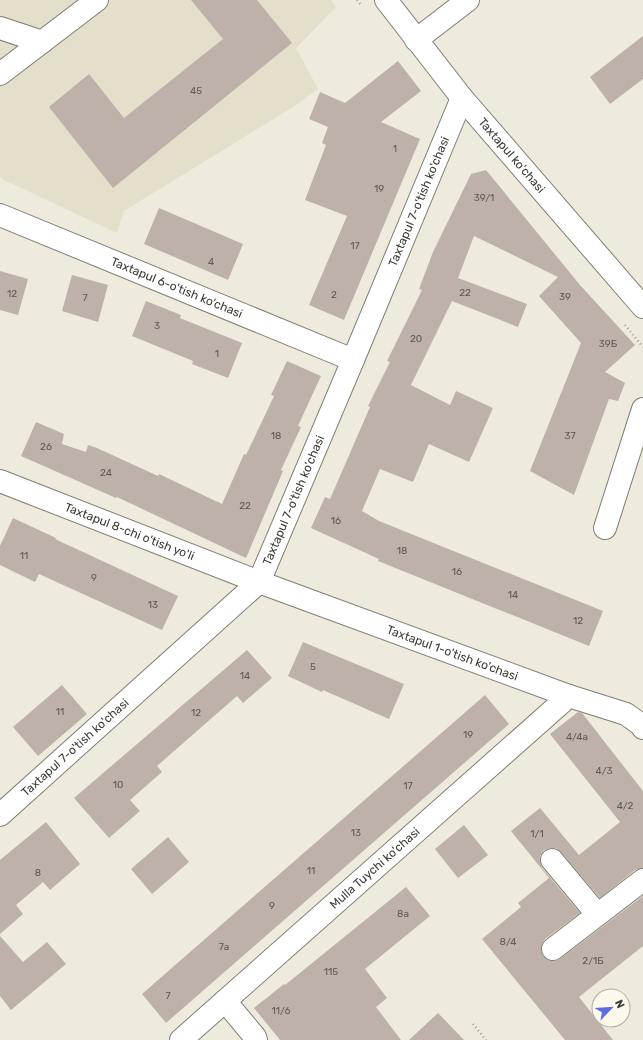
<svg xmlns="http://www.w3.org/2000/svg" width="643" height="1040" font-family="Rubik,sans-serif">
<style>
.built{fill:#e3dfcb}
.building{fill:#bdb1aa}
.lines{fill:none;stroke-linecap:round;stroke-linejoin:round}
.minor-casing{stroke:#817e72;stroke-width:24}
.path{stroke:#a3a197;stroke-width:2.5;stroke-dasharray:1 3;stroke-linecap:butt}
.minor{stroke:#fff;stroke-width:22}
.labels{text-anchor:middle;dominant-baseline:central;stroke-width:3.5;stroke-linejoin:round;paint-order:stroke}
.number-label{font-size:10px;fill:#5d5954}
.street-label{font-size:12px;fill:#3d3c37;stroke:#fcf9ec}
</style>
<rect width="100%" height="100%" fill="#eeebde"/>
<polygon class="built" points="0,0 331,0 336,7 296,48 318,89 296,105 124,211 117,233 2,179 0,176"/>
<g class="building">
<polygon points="191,0 257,0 292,43 113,188 49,107 89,74 124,118 223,39"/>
<polygon points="643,36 643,79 610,104 590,77"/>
<polygon points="398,61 421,91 381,122 420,139 344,320 309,305 347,216 305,200 326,145 322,143 328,127 309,119 320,92 345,103"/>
<polygon points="486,170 580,285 635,345 605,372 625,383 618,401 609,399 574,495 530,471 581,343 539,296 558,277 474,236 458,278 527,304 518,327 452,301 411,385 450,405 456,391 493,408 469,462 429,444 413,482 380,469 362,511 379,521 603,611 589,646 378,561 379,559 311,528 325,497 330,499 370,407 368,406 390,362 387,361 422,290 419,289 433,252 471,174"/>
<polygon points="159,208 243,244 228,280 144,244"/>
<polygon points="0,271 28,279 18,315 0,310"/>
<polygon points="72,275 108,285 98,322 62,311"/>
<polygon points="146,301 181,315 180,318 242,343 228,378 192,364 193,361 132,336"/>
<polygon points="287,361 321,376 298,426 301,427 281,470 283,471 246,558 117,497 116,498 21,456 36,422 64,434 62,444 86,452 88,445 97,448 158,476 159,474 222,504 244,454 246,455 274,396 271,395"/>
<polygon points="13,518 56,538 55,539 178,596 162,630 39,574 35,582 0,565 0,546"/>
<polygon points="303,642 404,684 389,719 323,690 322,692 288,676"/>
<polygon points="247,650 272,678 243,703 237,696 157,766 162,772 130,800 140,811 109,838 74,798"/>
<polygon points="62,685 87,714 38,756 13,727"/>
<polygon points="485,695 509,724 166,1023 142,994"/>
<polygon points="578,712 582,713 643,791 643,868 635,870 600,898 561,852 556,848 550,848 544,850 540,856 540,862 542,868 580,913 545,939 542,944 541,950 543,956 548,960 554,961 560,959 643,896 643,946 579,997 613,1040 565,1040 482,939 521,907 518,903 549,878 511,831 540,808 579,855 620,822 550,734"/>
<polygon points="46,822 80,864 50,890 43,882 16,905 23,914 0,934 0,860"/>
<polygon points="464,825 488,855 458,878 435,849"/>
<polygon points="168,837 189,862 152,894 131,869"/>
<polygon points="406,887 430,916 365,969 387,998 376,1007 401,1040 280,1040 254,1008 284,984 285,985"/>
<polygon points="0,936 23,962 47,942 66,964 11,1010 0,996"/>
<polygon points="438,1013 464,1040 409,1040"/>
</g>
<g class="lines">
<g class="minor-casing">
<g id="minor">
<path id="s1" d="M386,0L462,98L643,307"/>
<polyline points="0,28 42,42"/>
<polyline points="416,40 468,0"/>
<polyline points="0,74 97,0"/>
<path id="s2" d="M0,215L353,360"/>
<path id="s3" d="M0,481L259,582L569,696L626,714L640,724L643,728"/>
<polyline points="605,528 643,409"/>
<path id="s4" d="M0,815L259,582L353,360L462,98"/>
<polyline points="552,860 597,914"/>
<polyline points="553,949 643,880"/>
<polyline points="225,1001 255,1037 256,1040"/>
<path id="s5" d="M181,1040L569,696"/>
</g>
</g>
<g class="path">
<polyline points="357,0 362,6"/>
<polyline points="625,325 643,347"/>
<polyline points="473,1024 486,1040"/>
</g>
<use href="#minor" class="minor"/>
</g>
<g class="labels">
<g class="number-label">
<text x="196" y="91">45</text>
<text x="395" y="149">1</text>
<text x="379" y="189">19</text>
<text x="484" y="198">39/1</text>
<text x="355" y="246">17</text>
<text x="211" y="262">4</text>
<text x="465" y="293">22</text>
<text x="12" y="294">12</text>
<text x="334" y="295">2</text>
<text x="565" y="297">39</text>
<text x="85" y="298">7</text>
<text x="157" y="326">3</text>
<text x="416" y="339">20</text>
<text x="608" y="344">39Б</text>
<text x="217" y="354">1</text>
<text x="276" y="436">18</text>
<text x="570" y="436">37</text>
<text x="46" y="447">26</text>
<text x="106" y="473">24</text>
<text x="245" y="506">22</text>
<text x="336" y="521">16</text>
<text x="402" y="551">18</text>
<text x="24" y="556">11</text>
<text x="457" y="572">16</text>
<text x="94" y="578">9</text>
<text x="513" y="595">14</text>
<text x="153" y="605">13</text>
<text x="578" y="621">12</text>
<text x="313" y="667">5</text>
<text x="245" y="676">14</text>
<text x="60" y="712">11</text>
<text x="196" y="713">12</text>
<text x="468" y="735">19</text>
<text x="577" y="737">4/4a</text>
<text x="604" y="771">4/3</text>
<text x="118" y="785">10</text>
<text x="408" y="786">17</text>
<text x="625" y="806">4/2</text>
<text x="356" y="833">13</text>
<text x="537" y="834">1/1</text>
<text x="311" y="871">11</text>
<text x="38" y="873">8</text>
<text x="272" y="906">9</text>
<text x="403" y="914">8а</text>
<text x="508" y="942">8/4</text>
<text x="224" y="947">7а</text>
<text x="593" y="961">2/1Б</text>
<text x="331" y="972">115</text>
<text x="168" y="996">7</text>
<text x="281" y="1011">11/6</text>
</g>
<g class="street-label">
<text stroke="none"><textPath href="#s1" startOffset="200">Taxtapul ko'chasi</textPath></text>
<text stroke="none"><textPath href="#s4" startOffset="761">Taxtapul 7-o'tish ko'chasi</textPath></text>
<text stroke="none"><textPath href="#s2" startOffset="191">Taxtapul 6-o'tish ko'chasi</textPath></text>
<text stroke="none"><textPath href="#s4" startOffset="437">Taxtapul 7-o'tish ko'chasi</textPath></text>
<text stroke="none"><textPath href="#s3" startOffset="139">Taxtapul 8-chi o'tish yo'li</textPath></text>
<text stroke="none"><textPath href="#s3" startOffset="484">Taxtapul 1-o'tish ko'chasi</textPath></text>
<text stroke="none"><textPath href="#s4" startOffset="101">Taxtapul 7-o'tish ko'chasi</textPath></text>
<text stroke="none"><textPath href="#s5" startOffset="259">Mulla Tuychi ko'chasi</textPath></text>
</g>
</g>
<g transform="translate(611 1008) rotate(65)"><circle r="19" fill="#fcf9ec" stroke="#b0ada4"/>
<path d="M0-3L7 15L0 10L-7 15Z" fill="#606ce4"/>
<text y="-6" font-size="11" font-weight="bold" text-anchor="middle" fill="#3d3c37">N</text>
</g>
</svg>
